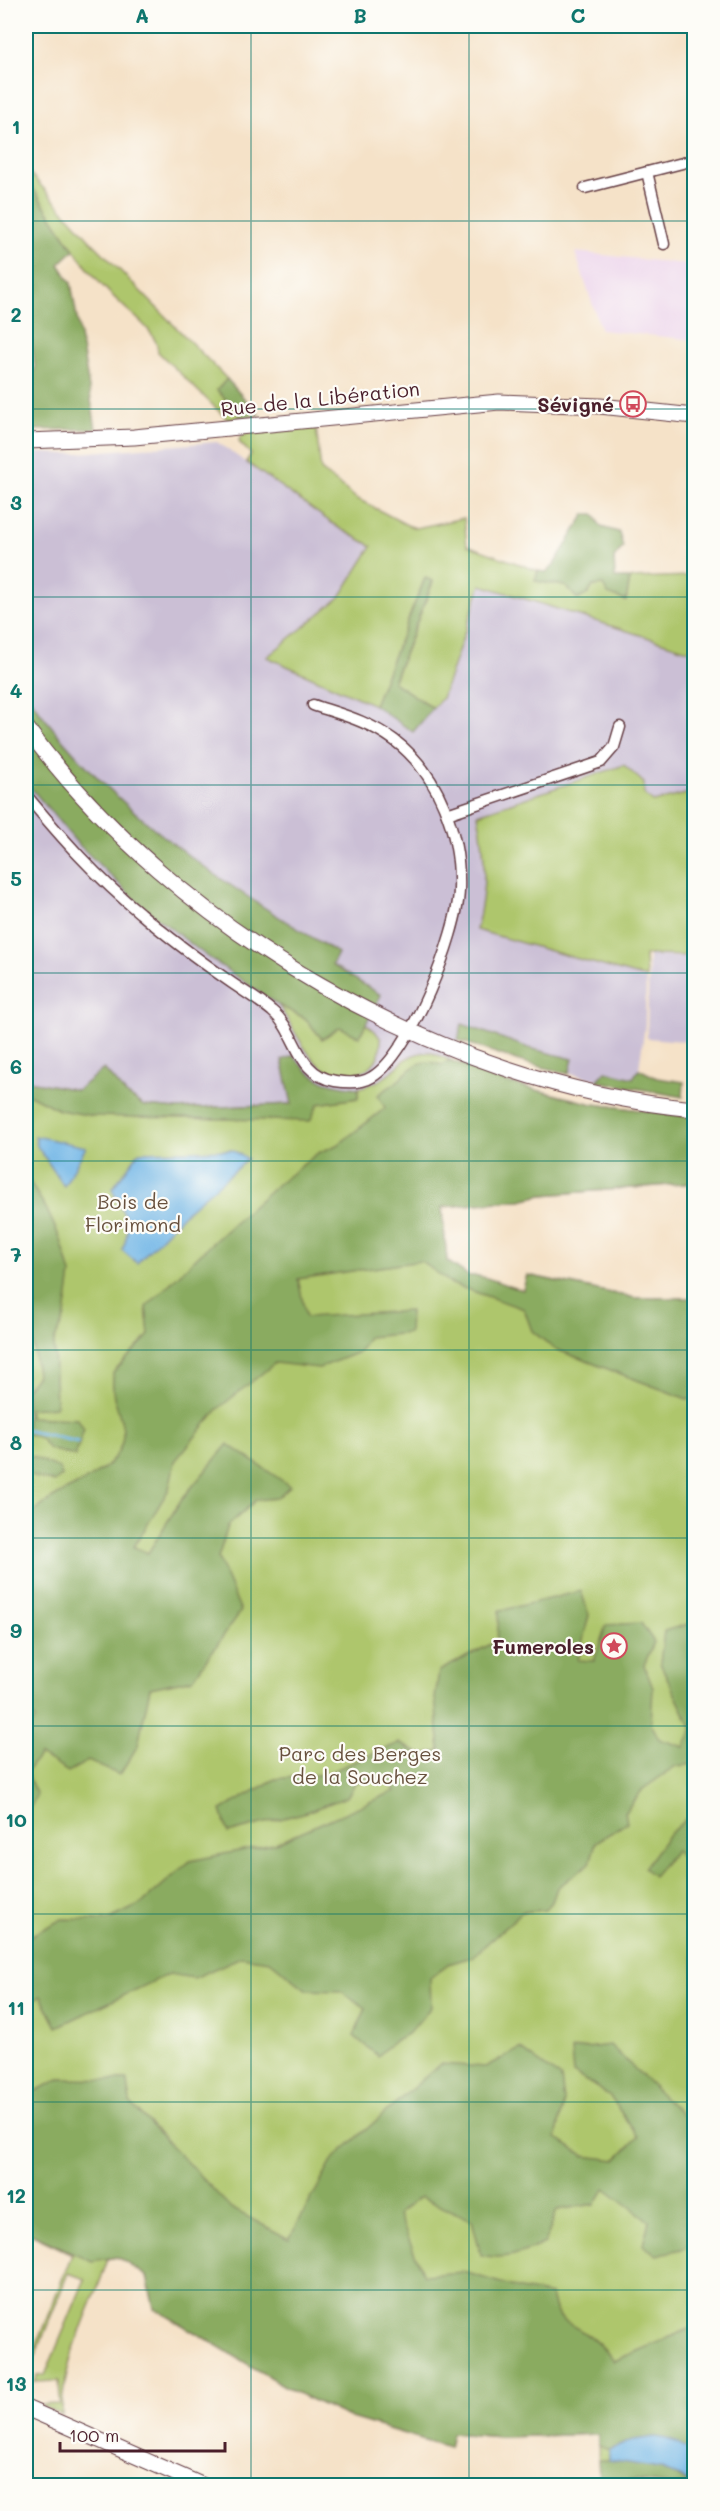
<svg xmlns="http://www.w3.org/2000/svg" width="720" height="2511" font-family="Mali,sans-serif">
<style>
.built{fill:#ebd1eb}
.industrial{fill:#cbbfd5}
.green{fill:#aec66c;stroke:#7c724c;stroke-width:1.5}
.forest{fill:#8aab60;stroke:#6a6546;stroke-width:1.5}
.water{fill:#6fb5e6;stroke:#5c6a88;stroke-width:1.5}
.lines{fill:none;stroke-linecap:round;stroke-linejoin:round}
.stream{stroke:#6fb5e6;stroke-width:3}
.street-casing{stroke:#643c43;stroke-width:13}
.secondary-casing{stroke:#643c43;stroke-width:17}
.street{stroke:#fff;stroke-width:10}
.secondary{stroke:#fff;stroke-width:15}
.grid{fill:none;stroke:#0f766e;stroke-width:1.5;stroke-opacity:0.55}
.labels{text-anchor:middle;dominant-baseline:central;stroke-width:4.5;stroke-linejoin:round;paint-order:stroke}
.street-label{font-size:20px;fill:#4a1f2b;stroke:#fdfcf7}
.poi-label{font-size:20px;font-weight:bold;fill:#4a1f2b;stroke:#fdfcf7;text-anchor:end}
.park-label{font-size:20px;fill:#68513e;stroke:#fdfcf7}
.neatline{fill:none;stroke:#0f766e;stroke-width:2}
.grid-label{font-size:20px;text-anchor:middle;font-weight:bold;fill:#0f766e}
</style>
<rect width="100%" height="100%" fill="#fdfcf7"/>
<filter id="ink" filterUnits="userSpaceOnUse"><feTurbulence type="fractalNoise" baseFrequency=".0167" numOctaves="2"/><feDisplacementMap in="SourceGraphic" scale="12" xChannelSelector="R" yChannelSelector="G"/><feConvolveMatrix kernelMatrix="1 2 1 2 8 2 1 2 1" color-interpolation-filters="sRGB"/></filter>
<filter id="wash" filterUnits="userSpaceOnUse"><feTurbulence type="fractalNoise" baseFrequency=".008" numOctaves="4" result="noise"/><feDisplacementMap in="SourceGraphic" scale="24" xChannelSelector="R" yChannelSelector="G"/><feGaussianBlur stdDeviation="1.35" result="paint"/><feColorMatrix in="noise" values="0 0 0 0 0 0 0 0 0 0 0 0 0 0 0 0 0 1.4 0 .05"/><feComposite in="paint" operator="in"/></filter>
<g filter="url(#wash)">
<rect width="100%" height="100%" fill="#f5e2c8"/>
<polygon class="built" points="575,252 694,265 694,340 601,330"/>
<g class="industrial">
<polygon points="217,442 339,528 372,546 340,597 268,657 374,705 412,732 442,698 481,584 694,652 694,792 653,802 644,794 478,814 484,846 485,872 484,902 476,930 646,978 645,1025 639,1069 627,1087 519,1061 458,1040 450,1060 430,1052 419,1053 405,1058 385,1077 375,1083 293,1104 177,1109 144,1106 126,1094 104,1069 77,1090 34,1082 26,1077 26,753 53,731 26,693 26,452 66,454"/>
<polygon points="649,956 694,957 694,1042 647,1038"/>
</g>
<g class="green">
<path d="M26,169L92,242L227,379L217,390L242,417L228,420L158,352C157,331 134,317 120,303C81,268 55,220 26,178Z"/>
<polygon points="316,427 321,470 356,498 407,525 416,528 464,518 467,545 538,571 535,581 565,586 578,599 588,594 593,586 604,585 626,601 630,578 692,576 694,596 694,652 481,585 442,698 433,708 393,683 433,582 425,578 374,705 267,657 340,597 372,546 339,528 246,462 251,454 239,442 240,437 246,433"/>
<path d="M624,765L644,783V794L653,802L694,792V956L645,955L646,978L476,930C487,888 486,856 478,814Z"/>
<path d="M278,1005L305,1018L322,1039L340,1026L359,1037L366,1024L375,1031L381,1039C381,1053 378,1063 365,1070C316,1093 300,1034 278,1005Z"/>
<path d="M430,1052L508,1083L593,1104L694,1117V1183L542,1195L520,1200L442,1207L447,1261L469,1276C486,1274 506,1287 523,1290L527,1275L635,1298H694V2485H672L599,2477L598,2434L501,2437L452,2433L449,2447L351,2418L293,2391L154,2308L147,2276L117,2257L108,2259C92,2309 61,2361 62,2415L38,2405L60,2404L59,2381L35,2382L37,2376L45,2375L85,2279L68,2273L26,2380V2371L72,2254L26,2232V1077L34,1082L77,1090L104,1069L126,1094L144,1106L177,1109L293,1104L358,1098V1088C368,1085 377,1083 385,1077C403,1064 405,1053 430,1052Z"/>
</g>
<g class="forest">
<polygon points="26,178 74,250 59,264 71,283 96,429 26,430 26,386 35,369 32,342 26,337"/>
<polygon points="227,379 259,415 242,417 217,390"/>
<polygon points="585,514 594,514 601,527 619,532 623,547 614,558 615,578 630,578 626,601 608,594 603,585 593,586 588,594 578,599 565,586 535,581 538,571 546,572 553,566"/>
<polygon points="425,578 433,581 393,682 433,708 413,732 374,705"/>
<path d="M26,693C106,807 220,883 338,953L332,965L381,995L359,1037L340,1027L322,1039L305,1018L278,1005L204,954L143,907L77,843L26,782Z"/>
<polygon points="462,1024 529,1048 573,1059 569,1074 519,1061 458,1040"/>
<path d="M294,1056C313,1082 327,1084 358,1088V1098L318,1104L310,1121L93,1116L59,1110L26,1093V1077L34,1082L77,1090L104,1069L126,1094L144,1106L177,1109L292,1104L282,1060Z"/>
<path d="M450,1060L508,1083L593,1104L694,1117V1183L542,1195L520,1200L442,1207L447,1261L469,1276C486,1274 506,1287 523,1290L527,1275L635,1298H694V1399H687L555,1349L532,1331L524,1309L452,1284L421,1261L298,1279L306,1317L410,1311L409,1333L368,1337L359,1352L319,1368L275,1363L219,1408L175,1461L169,1489L134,1547L148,1553L181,1500L228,1444L290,1486L277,1498L256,1500L228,1526L218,1558L241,1611L193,1679L150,1688L138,1745L120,1775L88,1761L68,1772L40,1755L26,1772L37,1795L26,1815V1732L35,1720L26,1706V1524C48,1485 111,1484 122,1442C126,1426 117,1411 114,1397C112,1389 113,1381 113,1373L149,1335L146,1307L200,1254L272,1189L318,1153L339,1144L385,1108L378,1095C386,1089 395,1084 401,1078C414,1064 424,1058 442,1065Z"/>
<polygon points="639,1069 657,1078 684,1082 683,1097 597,1081 606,1071 633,1078"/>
<polygon points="26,1176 46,1208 61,1240 71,1274 65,1316 54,1341 56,1407 29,1409 29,1417 78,1419 84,1429 75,1456 49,1449 40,1438 26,1434 26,1389 37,1375 31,1327 35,1302 26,1302 26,1213 30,1208 26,1201"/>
<polygon points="26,1454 59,1468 62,1477 54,1482 26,1475"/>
<polygon points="581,1591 589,1615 578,1660 594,1661 606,1625 641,1623 654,1642 644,1665 653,1688 651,1723 659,1739 684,1747 692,1729 660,1663 664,1631 688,1624 694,1639 694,1764 676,1766 643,1789 625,1812 627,1823 596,1842 590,1863 557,1888 552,1902 545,1910 522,1912 472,1957 448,1964 430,1978 431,2007 409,2033 394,2041 378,2056 354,2036 366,2008 341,1991 307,1990 270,1961 241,1957 194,1978 169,1974 57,2027 41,1996 26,2006 26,1938 62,1919 108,1920 141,1904 190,1861 273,1844 395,1791 388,1777 356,1782 347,1797 306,1812 228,1833 221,1810 275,1779 325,1774 399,1743 422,1755 440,1750 435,1698 439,1671 497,1641 499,1611"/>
<polygon points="694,1812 694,1868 675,1851 653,1876 644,1868 669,1834"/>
<path d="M610,2045L694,2126L693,2246L657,2255L643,2245L649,2221L605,2188L595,2204L557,2210L545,2243C523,2253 505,2261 481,2255L472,2220L420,2197L398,2214L424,2275L464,2272L521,2289L551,2295C557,2322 561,2318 583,2332C595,2340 605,2349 614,2361L694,2327V2459L689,2451L634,2440L609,2450L598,2446V2434L501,2437L452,2433L449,2447L351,2418L293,2391L154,2308L147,2276L117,2257L92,2261L26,2232V2096L59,2079L128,2080L130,2103L231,2208L289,2239L334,2158L440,2064L486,2067L520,2049L561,2078L564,2101L556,2138L584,2156L616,2160L638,2137L609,2095L573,2073L571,2050Z"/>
<polygon points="598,2460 624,2460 660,2468 694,2485 672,2485 599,2477"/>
</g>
<g class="water">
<polygon points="35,1136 86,1147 64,1186 37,1146"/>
<path d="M232,1150L248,1159L187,1211L137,1263L122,1250C134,1224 123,1213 112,1189L139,1152Z"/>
<path d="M654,2437C667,2438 691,2445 694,2459C696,2466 695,2476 694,2484L660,2468L609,2460V2450L634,2440Z"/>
</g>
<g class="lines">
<polyline class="stream" points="26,1430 78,1442"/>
</g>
</g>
<g filter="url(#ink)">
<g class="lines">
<g class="street-casing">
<g id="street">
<polyline points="647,172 664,244"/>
<polyline points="585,188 694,160"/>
<path d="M26,795C61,837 97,878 140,913C168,937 199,960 229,981C243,991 259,1000 272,1011C298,1032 295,1074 335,1081C347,1083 361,1084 372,1077C410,1055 458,933 459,890C461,835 439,774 394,740C368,721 343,715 313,705"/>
<polyline points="447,814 601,762 614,747 620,727"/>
</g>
</g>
<g class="secondary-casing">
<g id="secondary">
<polyline points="26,441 134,437 499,402 600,406 694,416"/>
<path d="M26,727C174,931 443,1085 694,1109"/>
<polyline points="26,2408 204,2486"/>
</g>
</g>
<use href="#street" class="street"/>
<use href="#secondary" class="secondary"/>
</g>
</g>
<path class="grid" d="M251,26V2486M469,26V2486M26,221H694M26,409H694M26,597H694M26,785H694M26,973H694M26,1161H694M26,1350H694M26,1538H694M26,1726H694M26,1914H694M26,2102H694M26,2290H694"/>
<defs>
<g id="bus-ring" transform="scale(1.35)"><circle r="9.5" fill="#fdfcf7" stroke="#d1495b" stroke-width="1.5"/><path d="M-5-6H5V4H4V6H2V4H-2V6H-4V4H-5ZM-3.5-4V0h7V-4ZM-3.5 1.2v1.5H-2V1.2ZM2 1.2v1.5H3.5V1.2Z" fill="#d1495b"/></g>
<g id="sight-ring" transform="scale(1.35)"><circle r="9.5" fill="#fdfcf7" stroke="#d1495b" stroke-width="1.5"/><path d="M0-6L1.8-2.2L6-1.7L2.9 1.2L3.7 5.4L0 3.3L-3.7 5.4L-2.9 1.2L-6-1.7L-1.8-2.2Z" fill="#d1495b"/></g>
</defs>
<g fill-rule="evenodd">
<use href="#bus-ring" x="633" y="404"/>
<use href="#sight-ring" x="614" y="1646"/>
</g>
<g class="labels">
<g class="street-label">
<text transform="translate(320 398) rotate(-6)">Rue de la Libération</text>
</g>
<g class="poi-label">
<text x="614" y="404">Sévigné</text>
<text x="594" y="1646">Fumeroles</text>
</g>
<g class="park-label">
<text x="133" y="1201">Bois de<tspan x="133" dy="23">Florimond</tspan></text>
<text x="360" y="1753">Parc des Berges<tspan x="360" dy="23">de la Souchez</tspan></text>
</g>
</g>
<rect width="720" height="2511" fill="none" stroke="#fdfcf7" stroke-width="66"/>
<path d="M60 2442v9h165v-9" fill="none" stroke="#4a1f2b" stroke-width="3"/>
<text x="69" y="2442" font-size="18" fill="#4a1f2b" stroke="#fdfcf7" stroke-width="4.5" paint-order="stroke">100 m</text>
<rect x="33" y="33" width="654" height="2445" class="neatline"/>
<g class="grid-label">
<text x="142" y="23">A</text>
<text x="360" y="23">B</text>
<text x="578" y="23">C</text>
<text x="16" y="134">1</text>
<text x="16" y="322">2</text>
<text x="16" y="510">3</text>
<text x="16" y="698">4</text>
<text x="16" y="886">5</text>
<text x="16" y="1074">6</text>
<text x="16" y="1262">7</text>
<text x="16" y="1450">8</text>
<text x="16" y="1638">9</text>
<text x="16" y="1827">10</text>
<text x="16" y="2015">11</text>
<text x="16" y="2203">12</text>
<text x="16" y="2391">13</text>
</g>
</svg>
